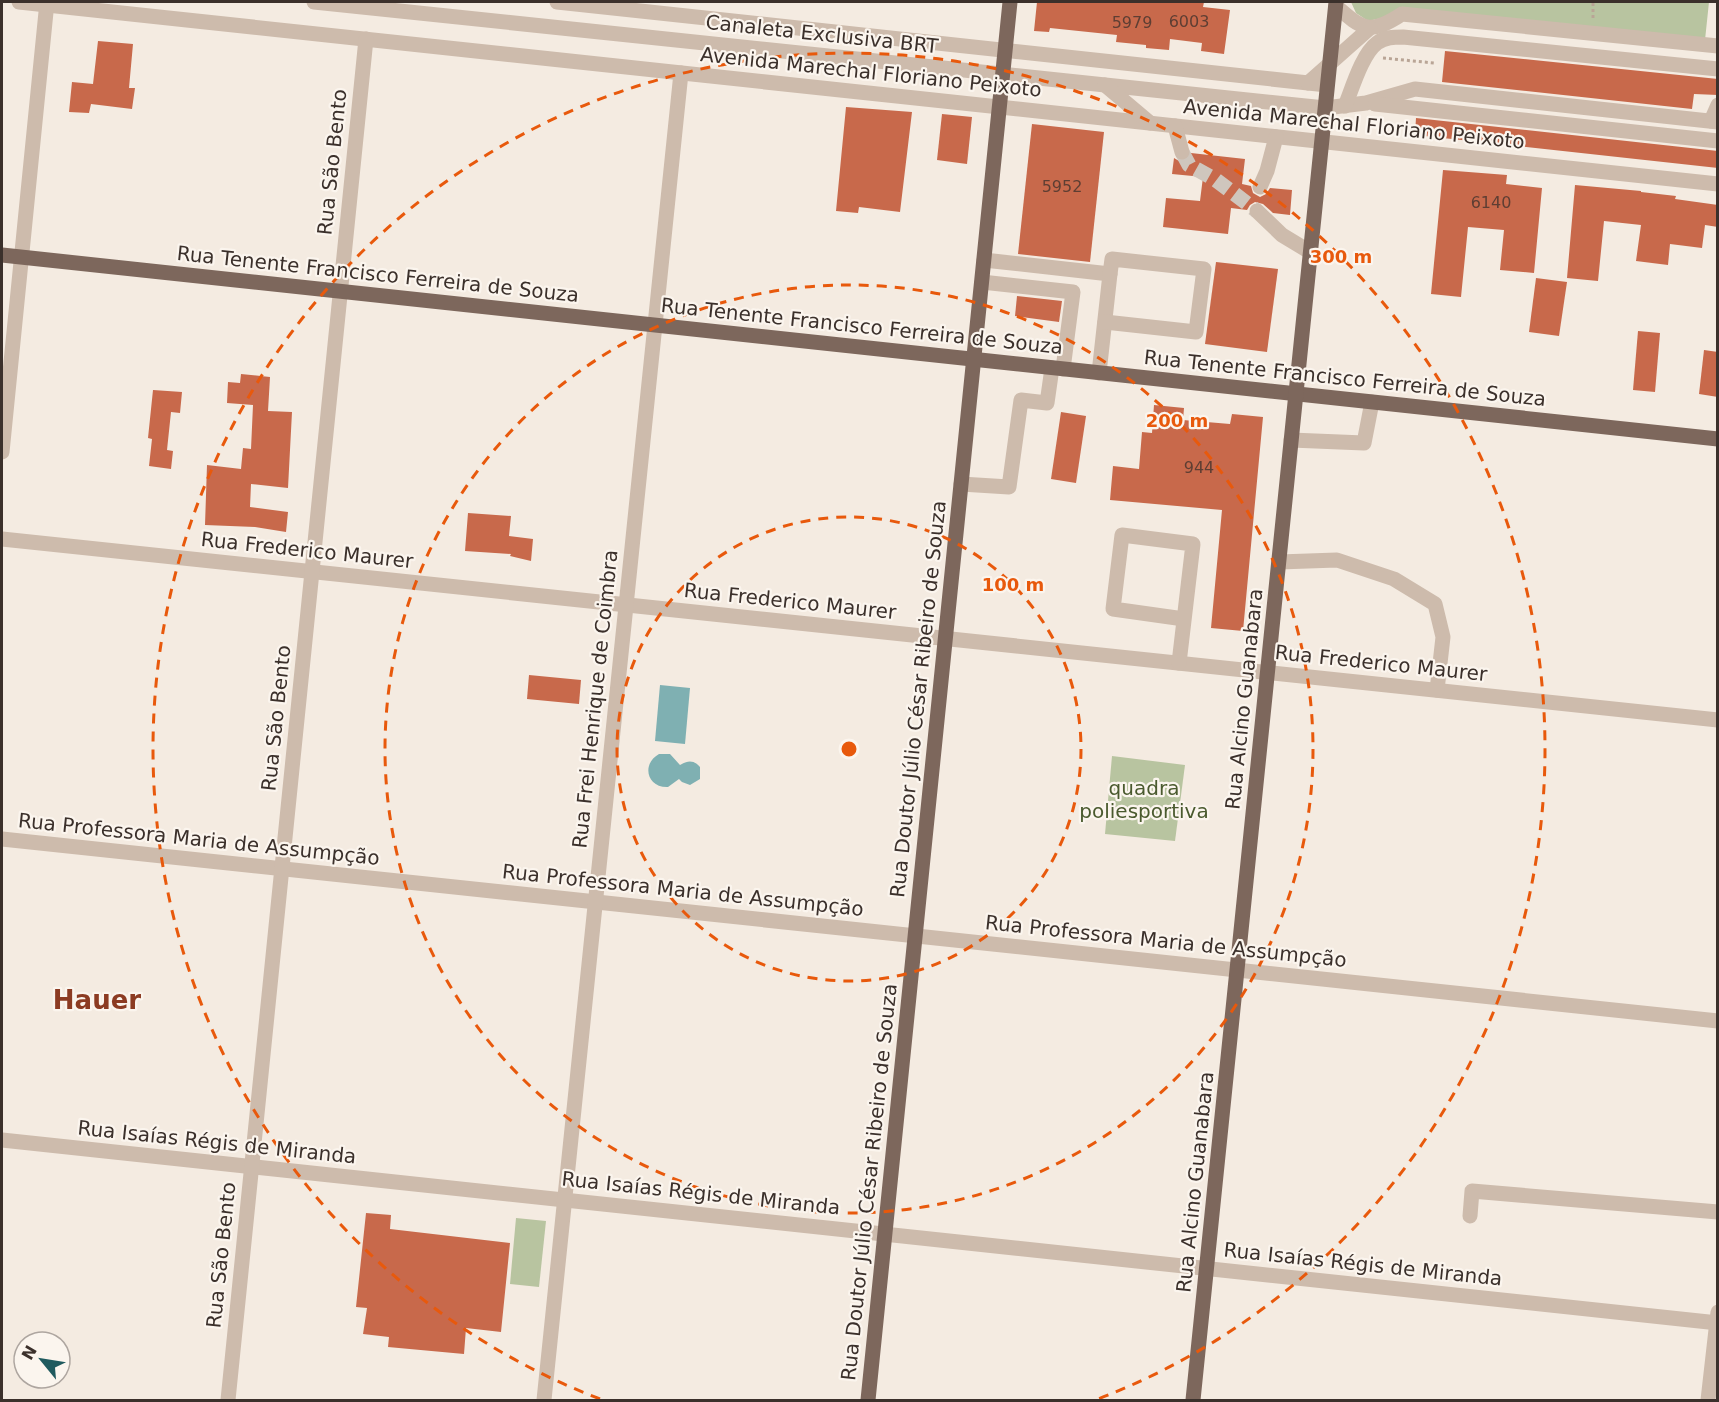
<svg xmlns="http://www.w3.org/2000/svg" width="1719" height="1402" font-family="'DejaVu Sans',sans-serif">
<style>
.green{fill:#b8c4a0}
.water{fill:#7fb0b2}
.building{fill:#c8694b}
.lines{fill:none;stroke-linecap:round;stroke-linejoin:round}
.minor-tunnel{stroke:#cfc6bd;stroke-width:15;stroke-dasharray:15 8;stroke-linecap:butt}
.path{stroke:#b9a596;stroke-width:3;stroke-dasharray:3 3;stroke-linecap:butt}
.minor{stroke:#cdbbac;stroke-width:15}
.major{stroke:#7d675c;stroke-width:15}
.ring{fill:none;stroke:#e8590c;stroke-width:3;stroke-dasharray:10 8}
.labels{text-anchor:middle;dominant-baseline:central;stroke-width:4.5;stroke-linejoin:round;paint-order:stroke}
.number-label{font-size:16px;fill:#5e3e33}
.street-label{font-size:20px;fill:#3b302b;stroke:#fbf5ee}
.park-label{font-size:20px;fill:#4a5a2e;stroke:#fbf5ee}
.district-label{font-size:26px;font-weight:bold;fill:#8c3b22;stroke:#fbf5ee}
.centre{fill:#e8590c;stroke:#fbf5ee;stroke-width:3}
.ring-label{font-size:18px;text-anchor:middle;font-weight:bold;fill:#e8590c;stroke:#fbf5ee;stroke-width:4.5;stroke-linejoin:round;paint-order:stroke}
</style>
<rect width="100%" height="100%" fill="#f4ebe1"/>
<g class="green">
<polygon points="1351,2 1709,2 1705,40 1382,18 1368,21 1356,13"/>
<polygon points="1112,756 1185,765 1175,841 1105,834"/>
<polygon points="516,1218 546,1221 539,1287 510,1284"/>
</g>
<g class="water">
<polygon points="660,685 690,688 685,744 655,741"/>
<path d="M659,754H670L680,765C688,760 694,760 700,767V779L690,785L682,782L679,779L668,787C647,788 641,764 659,754Z"/>
</g>
<g class="building">
<polygon points="1037,2 1204,2 1203,7 1230,10 1224,54 1201,51 1202,43 1170,39 1169,50 1146,48 1146,45 1116,42 1117,35 1050,28 1049,32 1034,31"/>
<polygon points="98,41 133,44 129,88 135,88 132,109 91,104 89,113 69,112 72,82 93,84"/>
<polygon points="1445,51 1718,79 1718,95 1694,94 1692,109 1442,82"/>
<polygon points="846,107 912,112 900,212 859,207 858,213 836,211"/>
<polygon points="942,114 972,117 967,164 937,160"/>
<polygon points="1416,118 1718,151 1718,168 1415,135"/>
<polygon points="1032,124 1104,132 1090,262 1018,254"/>
<polygon points="1191,153 1245,159 1242,184 1251,186 1253,193 1260,197 1266,194 1270,188 1292,190 1290,215 1273,213 1263,204 1255,202 1250,205 1247,210 1231,208 1228,234 1163,227 1166,198 1200,201 1203,177 1172,174 1174,158 1179,161 1184,161 1189,158"/>
<polygon points="1443,170 1507,175 1506,184 1542,188 1534,273 1500,270 1504,230 1468,227 1461,297 1431,294"/>
<polygon points="1575,185 1641,191 1641,192 1676,196 1675,199 1718,205 1718,227 1705,225 1702,248 1670,244 1668,265 1636,261 1641,225 1604,221 1598,281 1567,278"/>
<polygon points="1216,262 1278,269 1267,352 1205,344"/>
<polygon points="1536,278 1567,282 1559,336 1529,332"/>
<polygon points="1017,296 1062,301 1059,322 1015,316"/>
<polygon points="1638,331 1660,333 1655,392 1633,390"/>
<polygon points="1704,350 1718,352 1718,397 1699,394"/>
<polygon points="241,374 270,377 268,411 292,412 288,488 251,484 250,507 288,512 286,532 255,527 205,525 207,465 241,469 243,448 251,449 253,405 227,403 228,382 240,383"/>
<polygon points="153,390 182,392 180,413 171,412 167,450 173,451 171,469 149,466 152,439 148,438"/>
<polygon points="1154,405 1184,408 1183,420 1230,424 1232,414 1263,417 1243,631 1211,628 1222,510 1110,500 1113,466 1139,469 1142,432 1152,433"/>
<polygon points="1061,412 1086,416 1076,483 1051,479"/>
<polygon points="468,513 511,516 509,536 533,539 531,561 510,556 511,554 465,551"/>
<polygon points="529,675 581,680 579,704 527,699"/>
<polygon points="366,1213 391,1215 390,1229 510,1243 501,1332 466,1328 464,1354 388,1347 389,1337 363,1334 367,1308 356,1307"/>
</g>
<g class="lines">
<polyline class="minor-tunnel" points="1182,152 1189,165 1216,180 1257,211"/>
<g class="path">
<polyline points="1593,18 1593,2"/>
<polyline points="1383,58 1434,63"/>
</g>
<g class="minor">
<polyline points="19,2 1718,184"/>
<polyline points="314,2 1325,108 1366,103 1415,89 1718,122"/>
<polyline points="557,2 1327,85"/>
<path d="M1336,6C1363,30 1370,35 1402,14L1718,46"/>
<polyline points="1308,83 1370,28"/>
<polyline points="1105,85 1150,123"/>
<polyline points="1375,104 1718,141"/>
<path d="M1345,106C1352,89 1362,54 1377,43C1385,37 1394,37 1403,37L1718,69"/>
<polyline points="1711,121 1718,105"/>
<polyline points="1175,126 1182,152"/>
<polyline points="1260,187 1267,171 1276,137"/>
<polyline points="1257,211 1282,235 1310,252"/>
<polyline points="984,260 1110,274 1099,373"/>
<polyline points="982,282 1073,292 1063,369"/>
<polyline points="1105,322 1196,332 1204,269 1112,259 1110,274"/>
<polyline points="1291,440 1364,443 1372,402"/>
<polyline points="2,452 47,2"/>
<polyline points="961,484 1009,487 1021,400 1047,403 1052,368"/>
<polyline points="2,539 1718,720"/>
<polyline points="1279,562 1337,560 1394,579 1435,604 1443,637 1437,690"/>
<polyline points="1179,663 1193,544 1122,535 1113,609 1184,619"/>
<polyline points="2,839 1718,1021"/>
<polyline points="2,1140 1718,1323"/>
<polyline points="1470,1216 1472,1191 1718,1212"/>
<polyline points="228,1400 366,39"/>
<polyline points="544,1400 681,73"/>
<polyline points="1708,1400 1718,1312"/>
</g>
<g class="major">
<polyline points="2,255 1718,439"/>
<polyline points="868,1400 1010,2"/>
<polyline points="1193,1400 1336,2"/>
</g>
</g>
<g class="ring">
<circle cx="849" cy="749" r="232"/>
<circle cx="849" cy="749" r="464"/>
<path d="M600 1399A696 696 0 1 1 1098 1399"/>
</g>
<g class="labels">
<g class="number-label">
<text x="1189" y="21">6003</text>
<text x="1132" y="22">5979</text>
<text x="1062" y="186">5952</text>
<text x="1491" y="202">6140</text>
<text x="1199" y="467">944</text>
</g>
<g class="street-label">
<text transform="translate(822 34) rotate(6)">Canaleta Exclusiva BRT</text>
<text transform="translate(871 72) rotate(6)">Avenida Marechal Floriano Peixoto</text>
<text transform="translate(1354 124) rotate(6)">Avenida Marechal Floriano Peixoto</text>
<text transform="translate(332 162) rotate(-84)">Rua São Bento</text>
<text transform="translate(378 274) rotate(6)">Rua Tenente Francisco Ferreira de Souza</text>
<text transform="translate(862 326) rotate(6)">Rua Tenente Francisco Ferreira de Souza</text>
<text transform="translate(1345 378) rotate(6)">Rua Tenente Francisco Ferreira de Souza</text>
<text transform="translate(307 550) rotate(6)">Rua Frederico Maurer</text>
<text transform="translate(790 601) rotate(6)">Rua Frederico Maurer</text>
<text transform="translate(1381 663) rotate(6)">Rua Frederico Maurer</text>
<text transform="translate(595 699) rotate(-84)">Rua Frei Henrique de Coimbra</text>
<text transform="translate(918 699) rotate(-84)">Rua Doutor Júlio César Ribeiro de Souza</text>
<text transform="translate(1244 699) rotate(-84)">Rua Alcino Guanabara</text>
<text transform="translate(276 718) rotate(-84)">Rua São Bento</text>
<text transform="translate(199 839) rotate(6)">Rua Professora Maria de Assumpção</text>
<text transform="translate(683 890) rotate(6)">Rua Professora Maria de Assumpção</text>
<text transform="translate(1166 941) rotate(6)">Rua Professora Maria de Assumpção</text>
<text transform="translate(217 1142) rotate(6)">Rua Isaías Régis de Miranda</text>
<text transform="translate(869 1182) rotate(-84)">Rua Doutor Júlio César Ribeiro de Souza</text>
<text transform="translate(1195 1182) rotate(-84)">Rua Alcino Guanabara</text>
<text transform="translate(701 1193) rotate(6)">Rua Isaías Régis de Miranda</text>
<text transform="translate(221 1255) rotate(-84)">Rua São Bento</text>
<text transform="translate(1363 1264) rotate(6)">Rua Isaías Régis de Miranda</text>
</g>
<g class="park-label">
<text x="1144" y="788">quadra<tspan x="1144" dy="23">poliesportiva</tspan></text>
</g>
<g class="district-label">
<text x="97" y="1000">Hauer</text>
</g>
</g>
<circle cx="849" cy="749" r="9" class="centre"/>
<g class="ring-label">
<text x="1341" y="263">300 m</text>
<text x="1177" y="427">200 m</text>
<text x="1013" y="591">100 m</text>
</g>
<rect width="1719" height="1402" fill="none" stroke="#3b302b" stroke-width="6"/>
<g transform="translate(42 1360) rotate(300)"><circle r="28" fill="#fbf5ee" stroke="#aea6a0" stroke-width="1.5"/>
<path d="M0-4.5L10 22L0 15L-10 22Z" fill="#1f5a5e"/>
<text y="-9" font-size="16" font-weight="bold" text-anchor="middle" fill="#3b302b">N</text>
</g>
</svg>
